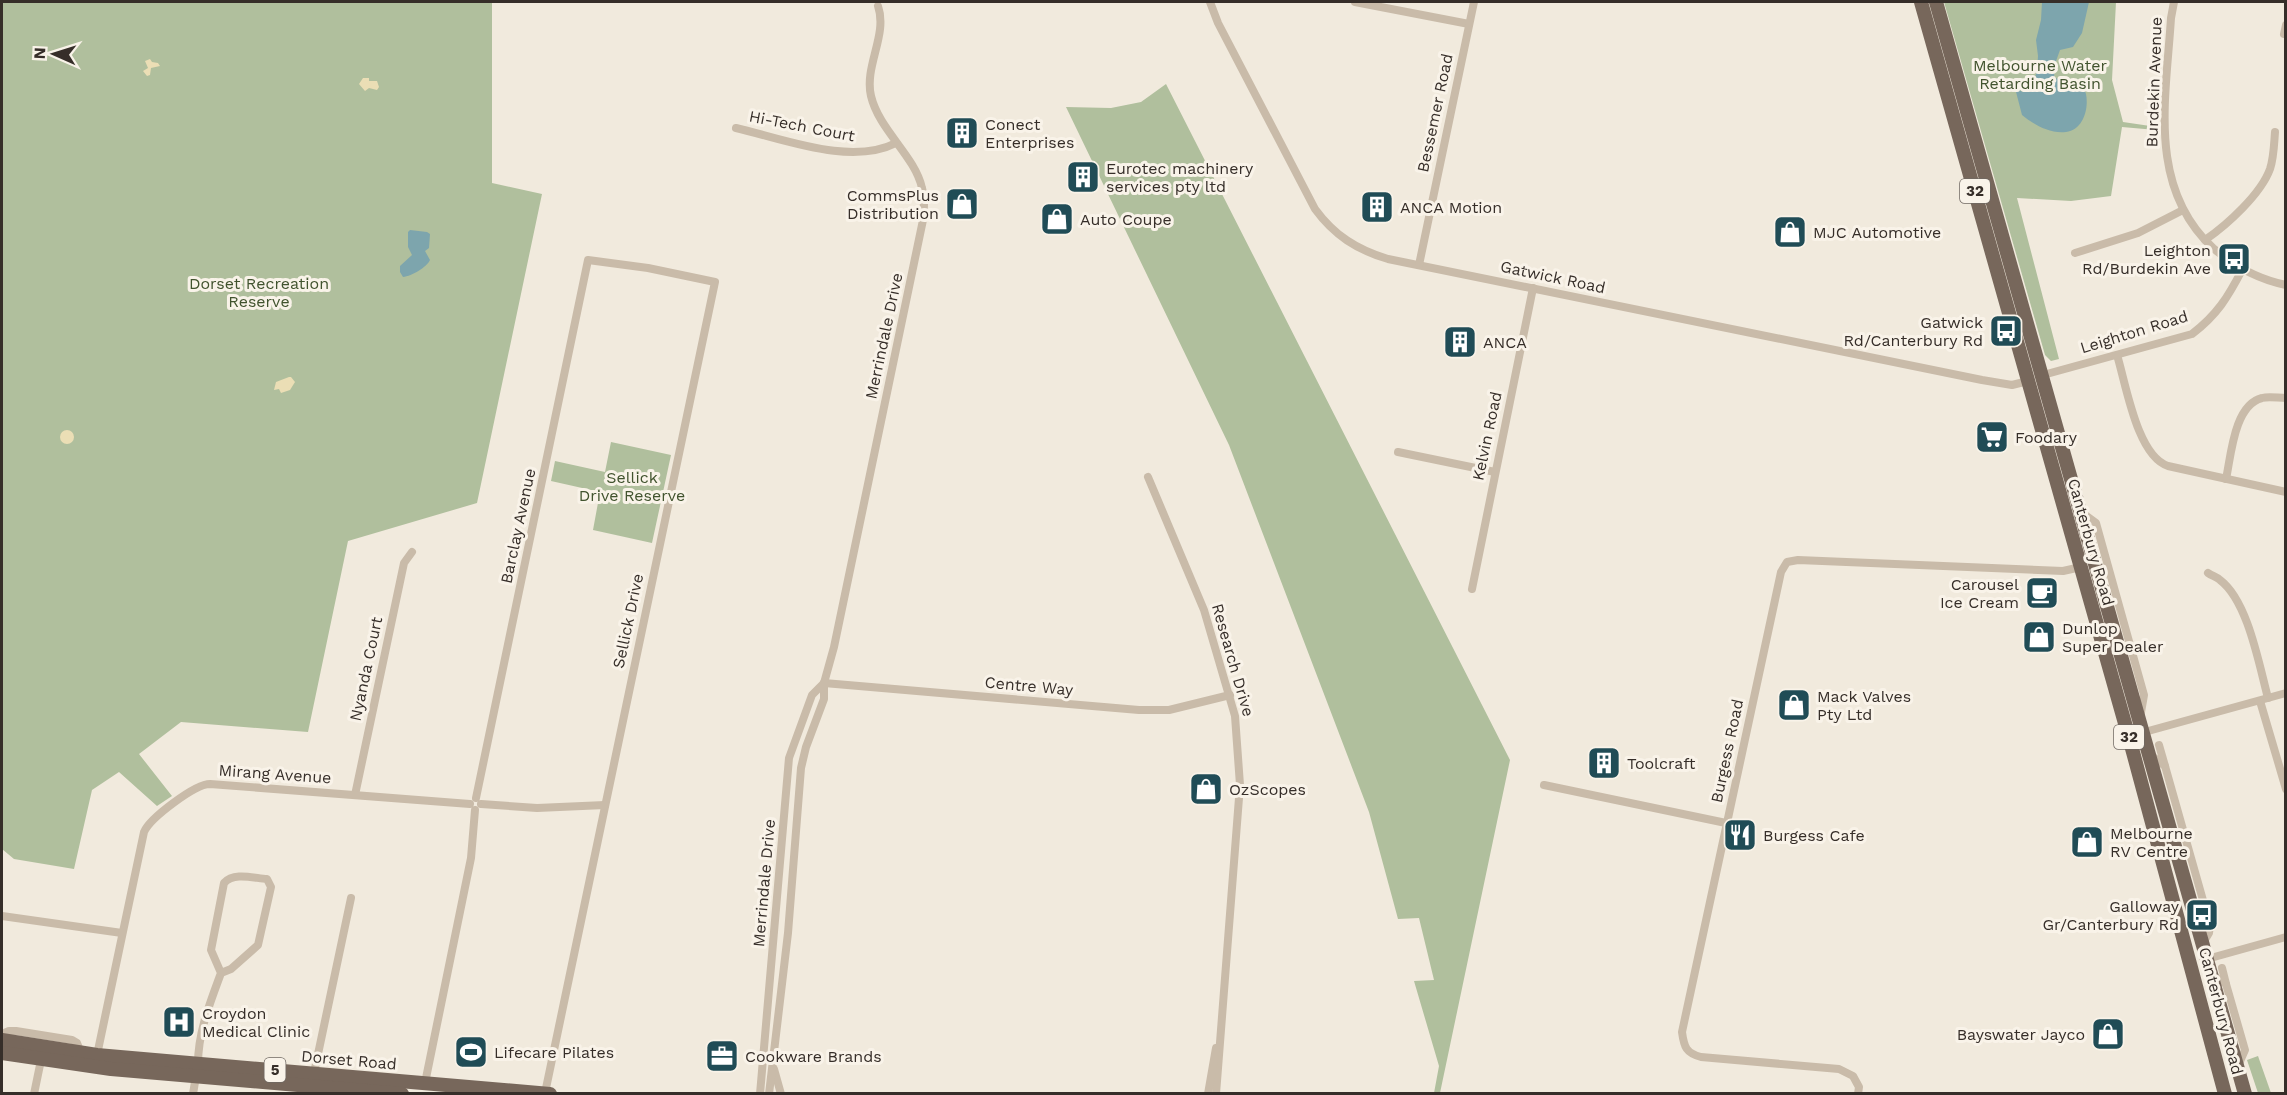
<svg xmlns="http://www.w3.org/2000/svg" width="2287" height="1095" font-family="'Work Sans',sans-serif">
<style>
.green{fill:#b0bf9d}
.sand{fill:#ebdeb5}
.water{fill:#7da5ad}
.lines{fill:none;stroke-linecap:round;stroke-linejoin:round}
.street{stroke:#c9bba9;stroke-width:8}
.primary{stroke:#77675b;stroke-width:14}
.labels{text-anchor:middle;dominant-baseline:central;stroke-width:6;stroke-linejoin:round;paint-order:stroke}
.shield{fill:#f9f3e9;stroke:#706963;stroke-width:1.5}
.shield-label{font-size:15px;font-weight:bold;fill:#362e29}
.park-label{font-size:16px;fill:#41532e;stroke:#f9f3e9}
.street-label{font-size:16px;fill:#362e29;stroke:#f9f3e9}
.poi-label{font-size:16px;fill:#362e29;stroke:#f9f3e9;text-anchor:start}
</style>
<rect width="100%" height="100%" fill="#f1eadd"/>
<g class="green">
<polygon points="2,2 492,2 492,183 542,194 477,503 348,541 308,732 181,722 139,754 172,796 157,806 119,772 92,790 74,869 14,859 2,849"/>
<polygon points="1944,2 2116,2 2112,80 2123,122 2157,127 2156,130 2122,127 2111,196 2071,201 2017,198 2059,359 2051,361 2045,355"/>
<polygon points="1166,84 1510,760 1440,1093 1434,1093 1439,1066 1414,981 1434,980 1419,918 1398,919 1369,812 1229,445 1066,107 1111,108 1141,102"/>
<polygon points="611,442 671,455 652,543 593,530 600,492 551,481 555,461 605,472"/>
<polygon points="2258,1056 2271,1093 2258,1093 2247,1060"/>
</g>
<g class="sand">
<polygon points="150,59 152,62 158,63 160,66 151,68 150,75 147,76 143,71 148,68 145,61"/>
<polygon points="363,78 369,78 369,81 377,81 379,87 377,90 369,88 365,91 359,84"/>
<polygon points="289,377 291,377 295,382 290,390 281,393 279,389 274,390 276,382"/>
<circle cx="67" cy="437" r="7"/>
</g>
<g class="water">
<path d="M2042,2H2089L2082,33L2073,47L2060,50L2055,64L2054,78L2079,82C2082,86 2085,90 2086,94C2089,109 2083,130 2066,132C2050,134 2034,125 2022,115L2015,88L2023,92L2032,91L2037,70L2038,56L2036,40L2041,20Z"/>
<path d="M410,230L427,232L430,234L429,248L425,251L430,260C427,267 412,276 403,277L400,272V266L412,255L408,247V232Z"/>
</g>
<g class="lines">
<g class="street">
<path d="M1210,2L1218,23L1315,209C1334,235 1357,250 1388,259L1982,380L2012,385L2028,381"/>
<polyline points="1355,2 1469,24"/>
<path d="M2174,2L2171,18C2166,98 2147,187 2213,248C2235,267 2257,279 2286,285"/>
<polyline points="2286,25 2284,34 2286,34"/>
<path d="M736,128C784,139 851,166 896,143"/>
<path d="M2205,240C2227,225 2261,194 2270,169C2274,157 2274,144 2275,132"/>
<polyline points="2075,253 2138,233 2183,210"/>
<polyline points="1419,265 1474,2"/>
<path d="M2117,355C2126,384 2137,456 2168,466L2286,492"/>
<path d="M2043,375L2192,334C2217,315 2228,297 2242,270"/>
<polyline points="1398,452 1495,472"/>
<polyline points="1148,477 1204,610 1235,716 1240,785 1216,1094"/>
<path d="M2226,479C2231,456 2234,405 2262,398C2269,396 2278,398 2286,398"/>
<polyline points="2081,512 2096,523 2144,695 2140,718"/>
<path d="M2208,573C2212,576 2217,577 2220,580C2248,601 2259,665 2268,698"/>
<polyline points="1472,589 1533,288"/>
<polyline points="824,683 1139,710 1169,710 1230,695"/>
<polyline points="2260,701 2286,789"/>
<polyline points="2141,733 2286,693"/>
<polyline points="2159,745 2165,766"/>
<polyline points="2149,754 2165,766 2210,925 2209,933 2203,943"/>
<polyline points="1544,785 1726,823"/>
<polyline points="355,795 404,563 412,552"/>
<polyline points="476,798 588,260 648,268 715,282 545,1093"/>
<polyline points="481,804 537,808 605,805"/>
<polyline points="2,916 122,933"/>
<polyline points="2207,959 2286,937"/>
<polyline points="2222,968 2226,984"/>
<polyline points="2212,975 2226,984 2245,1050 2238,1066"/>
<polyline points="2,1034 9,1031 16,1031 72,1040 77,1043 81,1053"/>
<path d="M97,1055L144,832C150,818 195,784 210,784L470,804"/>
<path d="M198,1064C198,1032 210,1003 221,973L211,950L224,883C234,872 253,878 267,879L271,887L258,945L231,969L221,973"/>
<polyline points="774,1069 781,1094"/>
<polyline points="314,1073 351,898"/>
<polyline points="425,1083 471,858 475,810"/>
<polyline points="34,1094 41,1060"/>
<polyline points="193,1094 196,1076"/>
<polyline points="760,1094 789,758 812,695 824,683"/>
<path d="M769,1094L788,933L801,768L806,747L824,699V683L834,647L923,220C924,209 925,198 922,188C915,156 879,130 871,96C864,66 888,35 878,6"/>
<polyline points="1208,1094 1216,1048"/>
<path d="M1858,1094L1859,1087L1853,1076L1839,1069L1701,1057C1686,1053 1684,1047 1682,1032L1781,572L1787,562L1798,560L2063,571L2081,567"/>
</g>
<g class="primary">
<polyline points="1921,2 2130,741 2225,1094"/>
<polyline points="1936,2 2245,1094"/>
<polyline points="2,1040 97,1055 550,1094"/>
<polyline points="2,1053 111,1069 402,1094"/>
</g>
</g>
<defs>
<g id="building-square" transform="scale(1.725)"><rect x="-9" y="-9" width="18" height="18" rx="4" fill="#204c56" stroke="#f9f3e9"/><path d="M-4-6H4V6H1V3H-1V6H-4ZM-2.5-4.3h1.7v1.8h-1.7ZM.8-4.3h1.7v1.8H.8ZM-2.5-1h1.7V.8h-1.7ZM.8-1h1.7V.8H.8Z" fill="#fff"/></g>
<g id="shop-square" transform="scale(1.725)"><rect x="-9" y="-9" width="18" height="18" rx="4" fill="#204c56" stroke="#f9f3e9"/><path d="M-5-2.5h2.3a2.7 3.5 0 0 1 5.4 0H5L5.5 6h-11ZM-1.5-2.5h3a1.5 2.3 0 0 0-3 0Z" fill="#fff"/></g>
<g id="bus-square" transform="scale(1.725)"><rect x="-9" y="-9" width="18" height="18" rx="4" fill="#204c56" stroke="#f9f3e9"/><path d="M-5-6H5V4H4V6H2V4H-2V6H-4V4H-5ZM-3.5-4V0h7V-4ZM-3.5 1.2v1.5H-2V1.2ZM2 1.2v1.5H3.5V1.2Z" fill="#fff"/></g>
<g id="supermarket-square" transform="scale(1.725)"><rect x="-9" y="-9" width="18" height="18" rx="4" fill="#204c56" stroke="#f9f3e9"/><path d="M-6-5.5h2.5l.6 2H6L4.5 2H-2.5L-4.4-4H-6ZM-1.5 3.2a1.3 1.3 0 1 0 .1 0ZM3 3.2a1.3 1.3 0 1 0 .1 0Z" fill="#fff"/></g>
<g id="cafe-square" transform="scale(1.725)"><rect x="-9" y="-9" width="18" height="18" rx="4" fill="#204c56" stroke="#f9f3e9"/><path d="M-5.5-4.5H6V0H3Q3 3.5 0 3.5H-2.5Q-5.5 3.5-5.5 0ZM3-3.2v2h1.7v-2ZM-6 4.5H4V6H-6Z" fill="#fff"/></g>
<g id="restaurant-square" transform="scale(1.725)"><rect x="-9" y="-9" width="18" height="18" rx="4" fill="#204c56" stroke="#f9f3e9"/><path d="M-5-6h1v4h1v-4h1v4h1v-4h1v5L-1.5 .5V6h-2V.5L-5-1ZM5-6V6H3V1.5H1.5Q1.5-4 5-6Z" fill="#fff"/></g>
<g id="hospital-square" transform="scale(1.725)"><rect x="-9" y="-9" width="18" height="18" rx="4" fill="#204c56" stroke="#f9f3e9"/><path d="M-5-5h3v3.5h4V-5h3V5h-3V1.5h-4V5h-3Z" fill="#fff"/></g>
<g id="stadium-square" transform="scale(1.725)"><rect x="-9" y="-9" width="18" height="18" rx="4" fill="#204c56" stroke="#f9f3e9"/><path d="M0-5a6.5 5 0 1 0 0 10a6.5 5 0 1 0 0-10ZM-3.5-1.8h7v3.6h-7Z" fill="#fff"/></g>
<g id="office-square" transform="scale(1.725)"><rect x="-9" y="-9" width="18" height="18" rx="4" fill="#204c56" stroke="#f9f3e9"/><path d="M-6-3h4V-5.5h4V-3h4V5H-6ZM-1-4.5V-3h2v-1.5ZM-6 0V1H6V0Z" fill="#fff"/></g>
</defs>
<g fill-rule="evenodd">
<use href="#building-square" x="962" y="133"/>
<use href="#building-square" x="1083" y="177"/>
<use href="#shop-square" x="962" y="204"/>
<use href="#building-square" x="1377" y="207"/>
<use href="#shop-square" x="1057" y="219"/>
<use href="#shop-square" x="1790" y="232"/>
<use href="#bus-square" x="2234" y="259"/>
<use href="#bus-square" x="2006" y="331"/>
<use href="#building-square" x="1460" y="342"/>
<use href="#supermarket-square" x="1992" y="437"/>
<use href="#cafe-square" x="2042" y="593"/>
<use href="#shop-square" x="2039" y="637"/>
<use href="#shop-square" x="1794" y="705"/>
<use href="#building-square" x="1604" y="763"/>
<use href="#shop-square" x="1206" y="789"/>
<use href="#restaurant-square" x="1740" y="835"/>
<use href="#shop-square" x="2087" y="842"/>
<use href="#bus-square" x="2202" y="915"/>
<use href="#hospital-square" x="179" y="1022"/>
<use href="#shop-square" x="2108" y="1034"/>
<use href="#stadium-square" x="471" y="1052"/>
<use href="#office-square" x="722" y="1056"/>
</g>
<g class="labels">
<g class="shield">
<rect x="1960" y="179" width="30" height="24" rx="4.5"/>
<rect x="2114" y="725" width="30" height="24" rx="4.5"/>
<rect x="264.5" y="1058" width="21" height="24" rx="4.5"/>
</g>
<g class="shield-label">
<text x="1975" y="191">32</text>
<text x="2129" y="737">32</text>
<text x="275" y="1070">5</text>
</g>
<g class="park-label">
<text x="2040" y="65">Melbourne Water<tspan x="2040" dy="18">Retarding Basin</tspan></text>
<text x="259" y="283">Dorset Recreation<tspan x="259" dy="18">Reserve</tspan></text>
<text x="632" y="477">Sellick<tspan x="632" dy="18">Drive Reserve</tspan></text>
</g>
<g class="street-label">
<text transform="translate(2154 82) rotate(-88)">Burdekin Avenue</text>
<text transform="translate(1435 113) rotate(-78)">Bessemer Road</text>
<text transform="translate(802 126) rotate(11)">Hi-Tech Court</text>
<text transform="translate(1553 277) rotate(12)">Gatwick Road</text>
<text transform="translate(2134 332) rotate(-17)">Leighton Road</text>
<text transform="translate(884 336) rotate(-78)">Merrindale Drive</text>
<text transform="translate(1487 436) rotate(-78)">Kelvin Road</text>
<text transform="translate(518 526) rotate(-78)">Barclay Avenue</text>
<text transform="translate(2091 542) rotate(74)">Canterbury Road</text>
<text transform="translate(628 621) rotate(-78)">Sellick Drive</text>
<text transform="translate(1233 660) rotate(74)">Research Drive</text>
<text transform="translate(366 669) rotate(-78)">Nyanda Court</text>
<text transform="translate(1029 686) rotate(5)">Centre Way</text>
<text transform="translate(1727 751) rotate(-78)">Burgess Road</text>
<text transform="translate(275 774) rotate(4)">Mirang Avenue</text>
<text transform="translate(764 883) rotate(-85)">Merrindale Drive</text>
<text transform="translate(2221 1011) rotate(75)">Canterbury Road</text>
<text transform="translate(349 1060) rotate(5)">Dorset Road</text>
</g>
<g class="poi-label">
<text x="985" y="124">Conect<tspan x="985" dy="18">Enterprises</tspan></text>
<text x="1106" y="168">Eurotec machinery<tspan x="1106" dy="18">services pty ltd</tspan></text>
<text x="939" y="195" text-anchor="end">CommsPlus<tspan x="939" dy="18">Distribution</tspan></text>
<text x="1400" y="207">ANCA Motion</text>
<text x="1080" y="219">Auto Coupe</text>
<text x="1813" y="232">MJC Automotive</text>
<text x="2211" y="250" text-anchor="end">Leighton<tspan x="2211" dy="18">Rd/Burdekin Ave</tspan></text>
<text x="1983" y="322" text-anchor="end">Gatwick<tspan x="1983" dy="18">Rd/Canterbury Rd</tspan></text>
<text x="1483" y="342">ANCA</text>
<text x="2015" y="437">Foodary</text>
<text x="2019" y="584" text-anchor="end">Carousel<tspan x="2019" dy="18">Ice Cream</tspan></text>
<text x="2062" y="628">Dunlop<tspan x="2062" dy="18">Super Dealer</tspan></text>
<text x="1817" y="696">Mack Valves<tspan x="1817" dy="18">Pty Ltd</tspan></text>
<text x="1627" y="763">Toolcraft</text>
<text x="1229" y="789">OzScopes</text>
<text x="2110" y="833">Melbourne<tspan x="2110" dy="18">RV Centre</tspan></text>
<text x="1763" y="835">Burgess Cafe</text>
<text x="2179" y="906" text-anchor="end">Galloway<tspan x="2179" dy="18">Gr/Canterbury Rd</tspan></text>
<text x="202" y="1013">Croydon<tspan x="202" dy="18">Medical Clinic</tspan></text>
<text x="2085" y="1034" text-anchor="end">Bayswater Jayco</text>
<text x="494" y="1052">Lifecare Pilates</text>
<text x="745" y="1056">Cookware Brands</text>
</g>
</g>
<rect width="2287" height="1095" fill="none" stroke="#362e29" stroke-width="6"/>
<g transform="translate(54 54) rotate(273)" stroke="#f9f3e9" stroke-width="4.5" paint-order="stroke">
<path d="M0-4.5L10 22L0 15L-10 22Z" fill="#362e29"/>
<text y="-9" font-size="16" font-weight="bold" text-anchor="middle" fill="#362e29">N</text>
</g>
</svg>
